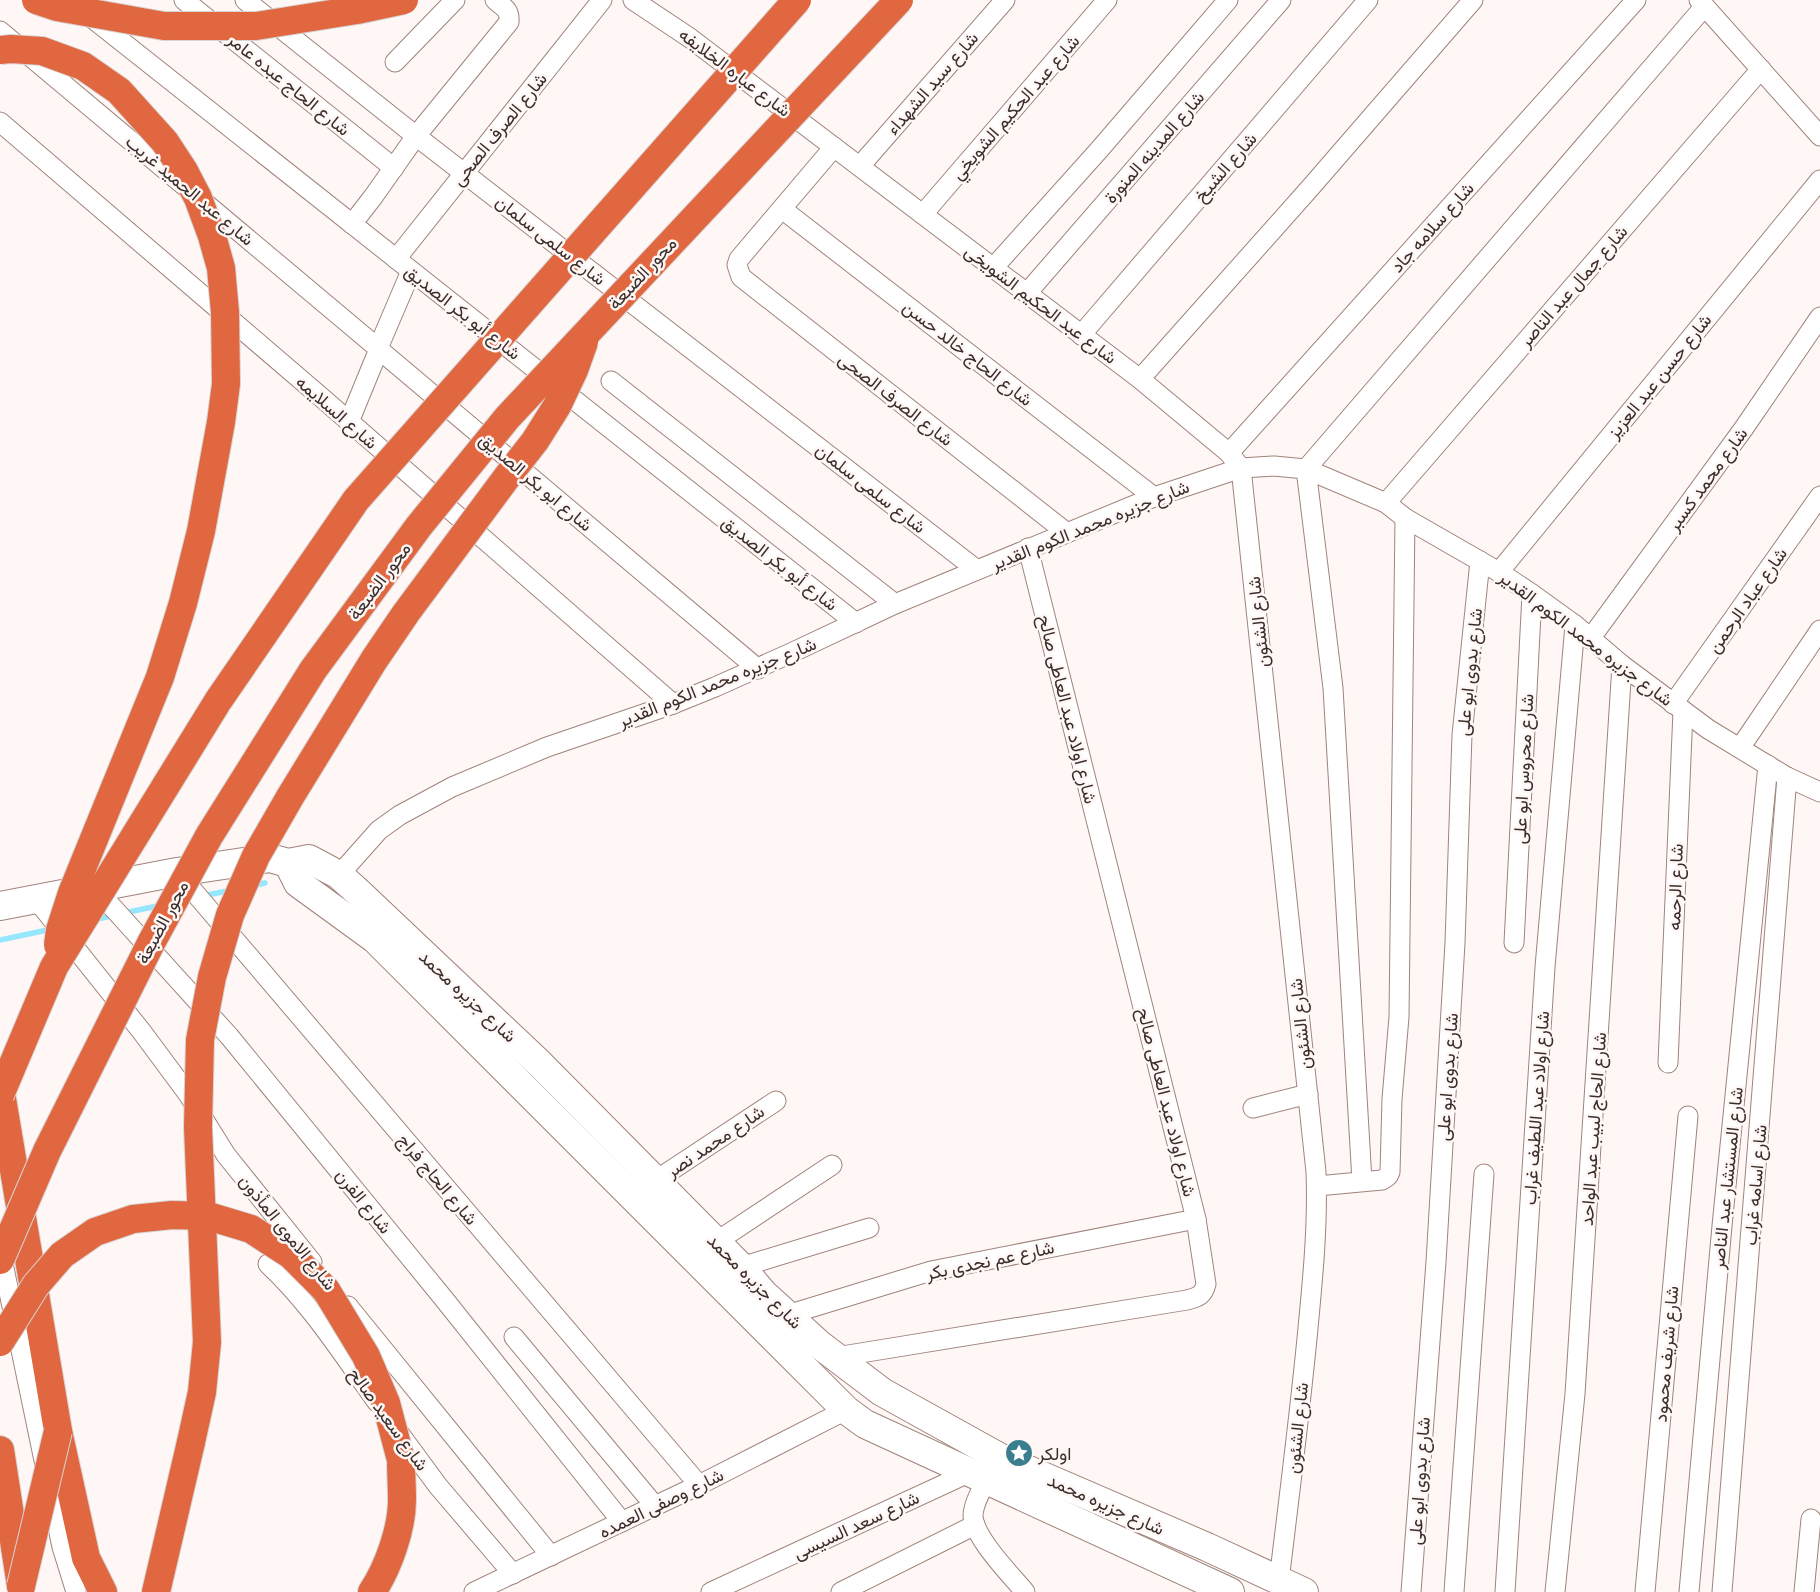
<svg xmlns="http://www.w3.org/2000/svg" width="1820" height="1592" font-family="'Roboto Condensed',Vazirmatn,sans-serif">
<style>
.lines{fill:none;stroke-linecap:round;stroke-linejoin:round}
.stream{stroke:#95e7fd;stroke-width:5.5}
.minor-casing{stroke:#a0837b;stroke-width:21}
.secondary-casing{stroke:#a0837b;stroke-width:30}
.motorway-casing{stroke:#d8d5d5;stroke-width:30}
.minor{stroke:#fff;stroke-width:19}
.secondary{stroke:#fff;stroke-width:28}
.motorway{stroke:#e16740;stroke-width:28}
.motorway-bridge-casing{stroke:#d8d5d5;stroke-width:30;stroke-linecap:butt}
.motorway-bridge{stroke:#e16740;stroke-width:28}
.labels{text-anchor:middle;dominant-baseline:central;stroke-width:5;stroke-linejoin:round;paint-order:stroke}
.street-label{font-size:18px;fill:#3a2e2b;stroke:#fef7f5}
.poi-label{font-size:18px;fill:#3a2e2b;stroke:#fef7f5;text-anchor:start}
</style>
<rect width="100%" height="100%" fill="#fef7f5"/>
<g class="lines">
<g class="stream">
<polyline points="251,886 265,883"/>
<polyline points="202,896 233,890"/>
<polyline points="124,913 162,905"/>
<polyline points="93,920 115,915"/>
<polyline points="0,940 52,929"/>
</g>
<g class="minor-casing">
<g id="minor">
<polyline points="184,0 394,168"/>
<polyline points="245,0 416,136 977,570"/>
<path d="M633,0L690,38L1140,379L1229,453L1241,468L1316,1172C1318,1224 1313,1276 1308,1328C1300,1413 1289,1497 1279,1581"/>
<polyline points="1699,0 1820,136"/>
<polyline points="87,14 856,623"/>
<polyline points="0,31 379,349 349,422"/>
<polyline points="395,62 455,0"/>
<polyline points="0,122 321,397 673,704"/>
<polyline points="834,147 739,259 737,265 741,277 1067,533"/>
<polyline points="860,166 1005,0"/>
<polyline points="782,209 1154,497"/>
<polyline points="923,214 1107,0"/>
<path d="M352,224L373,197L416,136L509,22C510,9 504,8 495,0"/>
<polyline points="396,259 602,0"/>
<polyline points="993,268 1099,150 1228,0"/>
<polyline points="411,271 379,346 382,352 758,669"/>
<polyline points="1027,293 1281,0"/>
<polyline points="1081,335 1368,0"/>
<polyline points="1140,379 1310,188 1473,0"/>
<polyline points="611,381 895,604"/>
<polyline points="1229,453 1636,0"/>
<polyline points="1386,503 1761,69"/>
<polyline points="1499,572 1820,180"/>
<polyline points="1590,639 1744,428 1820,317"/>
<polyline points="1673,704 1820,496"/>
<polyline points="1740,748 1820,630"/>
<polyline points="178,873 699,1485"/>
<polyline points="339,875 379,830 400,815 452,787 547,747 673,704 715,687 791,653 895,604 1154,497 1241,468 1274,466 1306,469 1386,503 1405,518 1499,572 1532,594 1575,625 1622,665 1708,729 1787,777 1820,792"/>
<polyline points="95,888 229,1036 444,1299 622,1522"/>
<polyline points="36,899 142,1032 188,1094 226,1155 312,1262"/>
<polyline points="1514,943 1532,594"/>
<polyline points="1668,1063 1683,711"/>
<polyline points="1253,1108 1308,1094"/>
<polyline points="655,1181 776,1101"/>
<polyline points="1362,1181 1333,688 1306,469 1704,7"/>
<polyline points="1317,1186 1382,1180 1388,1176 1390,1172 1392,1099 1399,1017 1405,518"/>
<polyline points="716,1242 832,1165"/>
<polyline points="0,1249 62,1547 76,1592"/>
<path d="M268,1264C311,1304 343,1355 377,1402"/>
<polyline points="741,1267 869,1228"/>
<polyline points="348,1306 551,1556"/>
<polyline points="787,1315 931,1271 1196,1219"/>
<polyline points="514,1337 655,1506"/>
<path d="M836,1357L1187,1300C1198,1297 1203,1296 1206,1284L1196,1219L1028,548"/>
<polyline points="399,1433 438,1486 513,1574"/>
<path d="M992,1472C985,1484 974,1500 973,1515C973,1537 1011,1575 1025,1592"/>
<polyline points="474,1592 699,1485 846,1410"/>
<polyline points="711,1592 977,1469"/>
<polyline points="841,1592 975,1525"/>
<polyline points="1411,1592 1436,1262 1455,943 1462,735 1480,561"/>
<polyline points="1454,1592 1484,1174"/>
<polyline points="1505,1592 1545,967 1575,625"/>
<polyline points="1555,1592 1575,1394 1622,665"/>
<polyline points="1645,1592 1688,1116"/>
<polyline points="1689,1592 1722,1226 1768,765"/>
<polyline points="1722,1592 1787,777"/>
<polyline points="1804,1592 1811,1519"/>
</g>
</g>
<g class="secondary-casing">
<g id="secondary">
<polyline points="288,863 298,883 375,939 846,1410 865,1424 1230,1592"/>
<polyline points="0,906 177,872 270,858 288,863 309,859 339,875 359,893 540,1064 741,1267 763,1293 820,1345 882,1392 1001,1458 1207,1547 1304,1592"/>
</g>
</g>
<g class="motorway-casing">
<g id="motorway">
<polyline points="0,1087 58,1431 86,1558 103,1592"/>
<polyline points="0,1450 21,1586"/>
<polyline points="156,1592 191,1442"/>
<path d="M372,1592C388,1568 402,1529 402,1500C402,1487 401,1473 401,1460"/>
</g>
</g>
<use href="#minor" class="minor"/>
<use href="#secondary" class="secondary"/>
<use href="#motorway" class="motorway"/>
<g class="motorway-bridge-casing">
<g id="motorway-bridge">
<polyline points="36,0 57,7 164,26 256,26 357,10 404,0"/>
<polyline points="0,50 11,49 42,51 83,66 119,91 165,142 184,171 198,198 212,236 221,268 225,312 226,384 221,422 201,531 183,603 160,677 72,893 60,930 58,945"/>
<polyline points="0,1095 54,967 218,701 356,500 797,0"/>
<polyline points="0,1260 47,1151 151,943 209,836 313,670 419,526 507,418 899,0"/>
<polyline points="0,1342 36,1285 62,1255 95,1232 133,1219 172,1215 208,1216 251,1229 291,1255 326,1290 366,1356 386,1403 401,1460"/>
<polyline points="191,1442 202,1392 207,1342 198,1127 200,1040 212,977 230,915 256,856 290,797 374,660 406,613 510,473 535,441 557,406 574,370 584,342"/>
<polyline points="21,1586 58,1431"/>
</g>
</g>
<use href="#motorway-bridge" class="motorway-bridge"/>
</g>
<defs>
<g id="sight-disc" transform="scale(1.4375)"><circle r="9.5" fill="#3a7d8e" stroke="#fef7f5"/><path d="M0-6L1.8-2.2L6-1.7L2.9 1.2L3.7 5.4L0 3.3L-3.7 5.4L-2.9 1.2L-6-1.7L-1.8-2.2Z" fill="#fff"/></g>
</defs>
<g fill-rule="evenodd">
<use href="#sight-disc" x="1019" y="1453"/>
</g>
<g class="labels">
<g class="street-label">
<text transform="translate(735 72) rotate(37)">شارع عباره الخلايفه</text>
<text transform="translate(932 83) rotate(-49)">شارع سيد الشهداء</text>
<text transform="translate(289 84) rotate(39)">شارع الحاج عبده عامر</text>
<text transform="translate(1015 107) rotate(-49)">شارع عبد الحكيم الشويخي</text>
<text transform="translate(499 129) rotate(-51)">شارع الصرف الصحى</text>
<text transform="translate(1154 147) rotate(-49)">شارع المدينه المنورة</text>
<text transform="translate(1225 167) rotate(-49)">شارع الشيخ</text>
<text transform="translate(190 190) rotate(40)">شارع عبد الحميد غريب</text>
<text transform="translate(1432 227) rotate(-48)">شارع سلامه جاد</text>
<text transform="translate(551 240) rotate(38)">شارع سلمى سلمان</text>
<text transform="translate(642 273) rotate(-47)">محور الضبعة</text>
<text transform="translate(1573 286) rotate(-49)">شارع جمال عبد الناصر</text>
<text transform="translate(1041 304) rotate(37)">شارع عبد الحكيم الشويخى</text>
<text transform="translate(463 312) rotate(38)">شارع أبو بكر الصديق</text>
<text transform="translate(968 353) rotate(38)">شارع الحاج خالد حسن</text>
<text transform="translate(1659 376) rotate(-51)">شارع حسن عبد العزيز</text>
<text transform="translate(896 399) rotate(38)">شارع الصرف الصحى</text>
<text transform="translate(337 412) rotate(41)">شارع السلايمه</text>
<text transform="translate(1707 479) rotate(-54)">شارع محمد كسبر</text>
<text transform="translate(536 482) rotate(40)">شارع ابو بكر الصديق</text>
<text transform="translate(871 488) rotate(38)">شارع سلمى سلمان</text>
<text transform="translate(1090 525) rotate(-22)">شارع جزيره محمد الكوم القدير</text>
<text transform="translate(780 563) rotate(38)">شارع أبو بكر الصديق</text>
<text transform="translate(379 581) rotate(-53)">محور الضبعة</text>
<text transform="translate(1747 600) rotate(-55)">شارع عباد الرحمن</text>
<text transform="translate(1258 622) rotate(-96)">شارع الشئون</text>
<text transform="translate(1586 638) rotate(37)">شارع جزيره محمد الكوم القدير</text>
<text transform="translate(1469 672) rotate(-84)">شارع بدوى ابو على</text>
<text transform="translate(717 682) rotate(-22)">شارع جزيره محمد الكوم القدير</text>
<text transform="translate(1068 709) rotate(76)">شارع اولاد عبد العاطى صالح</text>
<text transform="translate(1523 769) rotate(-87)">شارع محروس ابو على</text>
<text transform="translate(1675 887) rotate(-88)">شارع الرحمه</text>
<text transform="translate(162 922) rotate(-62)">محور الضبعة</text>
<text transform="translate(468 996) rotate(43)">شارع جزيره محمد</text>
<text transform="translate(1300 1024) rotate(-96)">شارع الشئون</text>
<text transform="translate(1447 1077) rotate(-86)">شارع بدوى ابو على</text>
<text transform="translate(1167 1102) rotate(76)">شارع اولاد عبد العاطى صالح</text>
<text transform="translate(1536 1108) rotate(-86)">شارع اولاد عبد اللطيف غراب</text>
<text transform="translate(1593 1129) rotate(-86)">شارع الحاج لبيب عبد الواحد</text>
<text transform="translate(715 1141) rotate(-34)">شارع محمد نصر</text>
<text transform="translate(1727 1178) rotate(-84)">شارع المستشار عبد الناصر</text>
<text transform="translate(438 1179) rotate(50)">شارع الحاج فراج</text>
<text transform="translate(1755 1185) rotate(-85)">شارع اسامه غراب</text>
<text transform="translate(364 1201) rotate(51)">شارع الفرن</text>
<text transform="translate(288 1232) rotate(51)">شارع الاموى المأذون</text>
<text transform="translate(990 1260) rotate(-12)">شارع عم نجدى بكر</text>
<text transform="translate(755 1281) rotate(45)">شارع جزيره محمد</text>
<text transform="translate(1666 1354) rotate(-85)">شارع شريف محمود</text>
<text transform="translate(389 1419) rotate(54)">شارع سعيد صالح</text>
<text transform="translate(1297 1428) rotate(-84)">شارع الشئون</text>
<text transform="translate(1419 1481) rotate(-86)">شارع بدوى ابو على</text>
<text transform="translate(661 1503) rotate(-26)">شارع وصفى العمده</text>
<text transform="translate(1106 1504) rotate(24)">شارع جزيره محمد</text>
<text transform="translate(856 1525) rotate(-25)">شارع سعد السيسى</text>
</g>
<g class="poi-label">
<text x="1038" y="1453">اولكر</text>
</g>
</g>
</svg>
